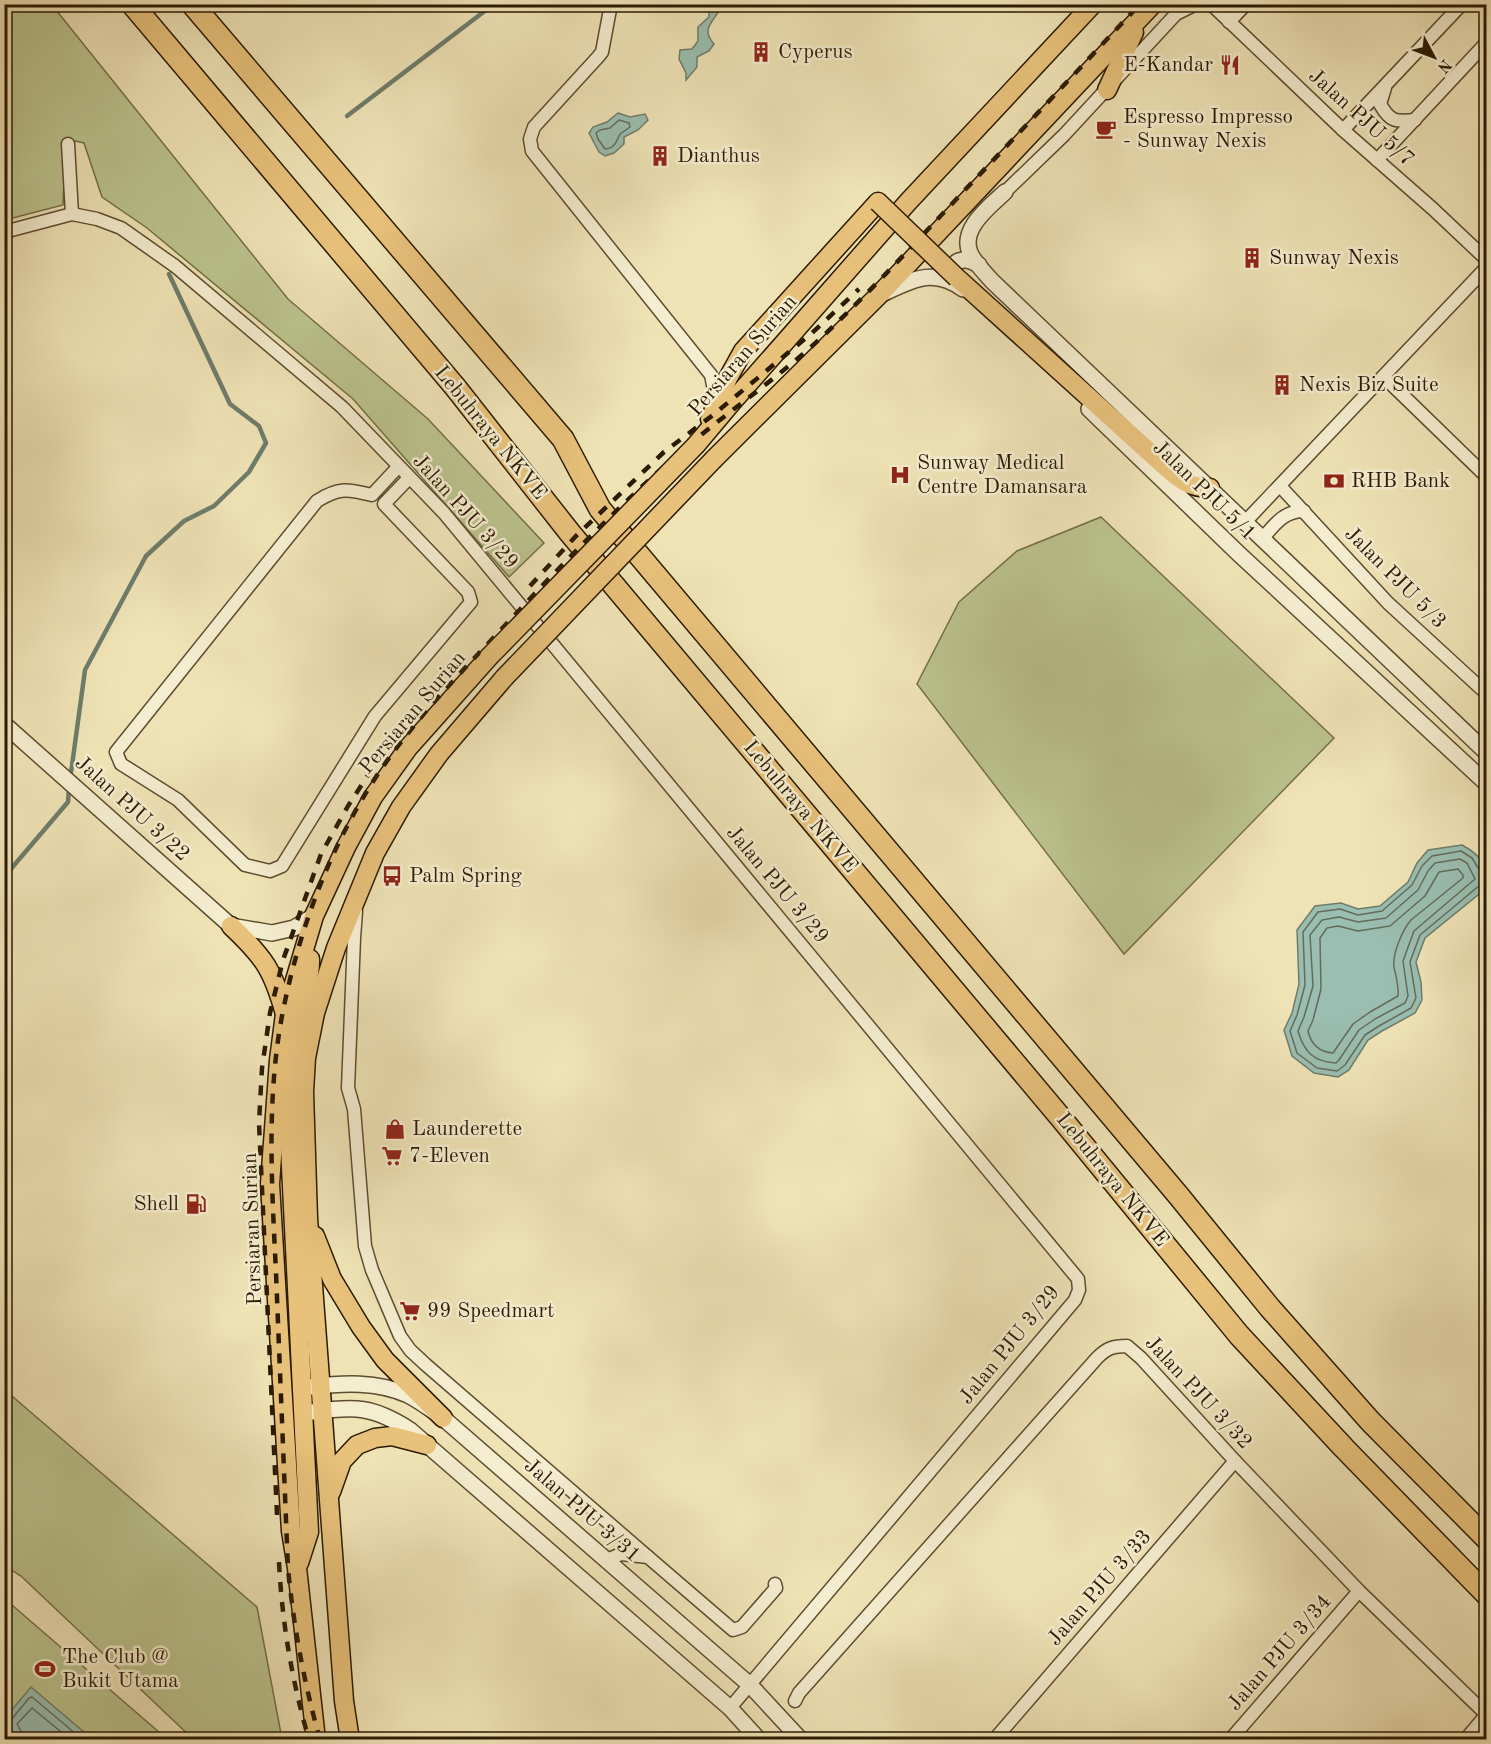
<svg xmlns="http://www.w3.org/2000/svg" width="1491" height="1744" font-family="'Old Standard TT',serif">
<style>
.green{fill:#bbc38d;stroke:#746f48;stroke-width:1.5}
.water{fill:#9abeb1;stroke:#6e7d6b;stroke-width:1.5}
.lines{fill:none;stroke-linecap:round;stroke-linejoin:round}
.shore{stroke:#636c5a;stroke-width:1.5}
.stream{stroke:#6e7d6b;stroke-width:4.5}
.minor-casing{stroke:#5d4d30;stroke-width:15}
.tertiary-casing{stroke:#5d4d30;stroke-width:18}
.primary-casing{stroke:#2c1b03;stroke-width:21}
.motorway-casing{stroke:#2c1b03;stroke-width:24}
.minor{stroke:#f5edd0;stroke-width:12}
.tertiary{stroke:#f5edd0;stroke-width:15}
.primary{stroke:#e8c27b;stroke-width:18}
.motorway{stroke:#e8c27b;stroke-width:21}
.rail{stroke:#2c1b03;stroke-width:4.5;stroke-dasharray:10 10;stroke-linecap:butt}
.primary-bridge-casing{stroke:#2c1b03;stroke-width:21;stroke-linecap:butt}
.primary-bridge{stroke:#e8c27b;stroke-width:18}
.labels{text-anchor:middle;dominant-baseline:central;stroke-width:5;stroke-linejoin:round;paint-order:stroke}
.poi-label{font-size:21px;fill:#2c1b03;stroke:#f5edd0;text-anchor:start}
.street-label{font-size:21px;fill:#2c1b03;stroke:#f5edd0}
</style>
<rect width="100%" height="100%" fill="#efe3b6"/>
<filter id="stains"><feTurbulence type="fractalNoise" baseFrequency=".00333" numOctaves="4"/><feColorMatrix values="0 0 0 0 .2 0 0 0 0 .09 0 0 0 0 .02 0 0 0 .5 -.17"/></filter>
<radialGradient id="worn" r=".72"><stop offset=".6" stop-color="#630" stop-opacity="0"/><stop offset="1" stop-color="#630" stop-opacity=".3"/></radialGradient>
<g class="green">
<polygon points="5,5 52,5 288,299 428,419 544,543 509,577 353,399 147,228 102,197 84,143 66,139 63,205 5,220"/>
<polygon points="1101,517 1334,738 1124,954 917,684 959,602 1017,551"/>
<polygon points="5,1390 257,1607 282,1739 193,1739 21,1576 5,1566"/>
<polygon points="5,1599 167,1739 5,1739"/>
</g>
<g class="water">
<path d="M706,5H722C716,20 699,28 714,44L709,51L697,57V67L686,80V73L679,59L680,50L692,49L698,41V27L709,17V10Z"/>
<polygon points="618,113 630,117 645,114 648,120 638,130 624,137 624,144 614,153 605,156 599,152 589,133 593,127 607,122"/>
<path d="M1462,845C1484,857 1487,865 1484,890L1425,938L1416,962L1421,982L1422,1000L1415,1013L1382,1031L1368,1040L1349,1070L1338,1077L1314,1073L1292,1056L1284,1030L1292,1013L1299,984L1297,930L1315,906L1341,903L1358,909L1380,906L1408,882L1417,863L1428,850Z"/>
<polygon points="31,1687 92,1739 12,1739 5,1733 5,1718"/>
</g>
<g class="lines">
<g class="shore">
<path d="M619,120L629,123L630,127L620,134C616,141 616,148 605,149L598,139L596,133L600,130L610,128Z"/>
<path d="M1460,859L1467,863L1475,879L1414,931L1403,961L1408,996L1405,1003L1375,1019L1359,1030L1339,1060L1336,1063C1314,1062 1304,1052 1298,1031L1304,1017L1313,986L1310,935L1322,920L1339,917L1358,922L1386,918L1418,890L1428,871L1435,863Z"/>
<path d="M1458,869L1463,875V878L1411,920C1403,929 1392,954 1394,967C1396,977 1399,986 1398,996L1370,1012L1353,1024L1333,1053C1319,1052 1311,1044 1308,1031L1313,1020L1321,989L1320,938L1327,928L1338,926L1358,931L1390,926L1425,896L1439,872Z"/>
<polyline points="1486,873 1480,871 1472,858 1461,851 1432,856 1422,866 1412,885 1382,911 1358,915 1340,909 1318,912 1303,932 1305,985 1297,1015 1290,1031 1297,1053 1317,1068 1337,1071 1345,1065 1365,1035 1379,1026 1411,1008 1416,998 1410,962 1420,935 1480,885 1486,884"/>
<polyline points="4,1721 11,1720 29,1698 32,1697 83,1740"/>
<polyline points="23,1740 22,1733 17,1724 32,1708 71,1740"/>
</g>
<g class="stream">
<polyline points="347,116 494,4"/>
<polyline points="70,780 85,670 146,556 184,521 214,506 249,472 266,443 259,426 230,404 169,274"/>
<polyline points="4,877 68,802 69,788"/>
</g>
<g class="minor-casing">
<g id="minor">
<polyline points="611,4 602,52 598,57 534,127 530,139 532,151 711,375 714,390 715,405"/>
<polyline points="1211,4 1343,130 1433,209 1486,259"/>
<polyline points="1229,22 1246,4"/>
<path d="M1385,88L1380,104C1390,122 1396,122 1415,120"/>
<polyline points="1343,130 1462,4"/>
<polyline points="68,144 72,214"/>
<polyline points="1377,160 1486,43"/>
<polyline points="1005,192 1064,135 1176,14 1194,5 1200,4"/>
<polyline points="4,232 72,214 97,219 121,228 175,266 342,407 444,513 1078,1279 1079,1290 1075,1300 730,1708"/>
<polyline points="1384,377 1486,476"/>
<path d="M398,467L372,495C348,489 339,487 317,501L116,752L121,764L178,800L245,865L270,871L282,866L375,716L471,602L468,592L384,504L409,478"/>
<polyline points="1280,486 1388,603 1486,693"/>
<polyline points="1245,522 1486,268"/>
<path d="M1263,538C1275,524 1284,511 1304,511"/>
<polyline points="356,911 354,938 348,1088 354,1109 365,1246 372,1270 400,1336 410,1350 425,1364 648,1557"/>
<polyline points="607,1560 621,1554 648,1557 733,1630 742,1627 776,1588 775,1584"/>
<path d="M795,1701L799,1693L1097,1358C1107,1348 1113,1346 1127,1346L1141,1358L1235,1461L1359,1591L1486,1714"/>
<polyline points="994,1740 1235,1461"/>
<polyline points="1230,1740 1359,1591"/>
<polyline points="1465,1740 1486,1715"/>
</g>
</g>
<g class="tertiary-casing">
<g id="tertiary">
<path d="M1005,192C989,207 958,230 971,255C976,264 985,273 992,281L1486,752"/>
<path d="M954,281C949,272 952,260 965,260C970,260 975,263 979,265"/>
<path d="M882,294C912,280 933,267 963,289"/>
<polyline points="1089,409 1239,554 1486,783"/>
<polyline points="4,724 231,926 272,933 294,928 314,916"/>
<path d="M310,1387C343,1383 377,1381 408,1395C420,1401 432,1410 443,1418L750,1685L801,1740"/>
<path d="M312,1412C355,1406 373,1406 410,1430L730,1708L759,1740"/>
</g>
</g>
<g class="primary-casing">
<g id="primary">
<polyline points="1107,90 1134,32"/>
<path d="M957,278L1168,469C1183,482 1190,487 1210,488"/>
<polyline points="710,419 728,378 743,351 878,202"/>
<polyline points="696,445 733,401 908,202 1093,4"/>
<polyline points="714,459 877,297 1153,4"/>
<path d="M231,926C264,957 273,970 285,1014"/>
<polyline points="315,1236 332,1279 361,1327 385,1360 443,1418"/>
<polyline points="331,1492 342,1461 357,1445 375,1438 392,1436 427,1445"/>
<path d="M299,1563L309,1532L289,1126C291,1089 293,1055 299,1019C302,999 311,979 310,959"/>
<polyline points="316,1740 297,1568 291,1531 270,1184 279,1060 285,1014 314,916 346,847 373,797 408,748 489,657"/>
<polyline points="350,1740 344,1701 308,1218 304,1092 306,1058 315,1013 336,948 375,853 401,807 439,754 504,678"/>
</g>
</g>
<g class="motorway-casing">
<g id="motorway">
<polyline points="132,4 456,388 570,533 1061,1118 1239,1335 1344,1448 1486,1594"/>
<polyline points="192,4 563,439 600,509 1178,1195 1270,1308 1370,1421 1486,1538"/>
</g>
</g>
<use href="#minor" class="minor"/>
<use href="#tertiary" class="tertiary"/>
<use href="#primary" class="primary"/>
<use href="#motorway" class="motorway"/>
<g class="rail">
<polyline points="530,586 576,536 664,452 713,415 812,333 859,289"/>
<polyline points="277,1515 259,1123 262,1068 270,1013 283,960 321,854 348,806 370,772"/>
<path d="M279,1562C282,1623 292,1681 309,1740"/>
<path d="M320,1740C304,1682 294,1629 288,1569C284,1471 280,1372 276,1273C272,1188 266,1101 282,1016C300,923 336,830 392,754C428,705 471,662 512,618C562,564 613,512 668,463C718,418 774,382 823,336C872,290 917,241 963,192C1022,130 1081,67 1140,4"/>
</g>
<g class="primary-bridge-casing">
<g id="primary-bridge">
<polyline points="878,202 957,278"/>
<polyline points="489,657 696,445"/>
<polyline points="504,678 714,459"/>
</g>
</g>
<use href="#primary-bridge" class="primary-bridge"/>
</g>
<defs>
<g id="building-bare" transform="scale(1.62)"><path d="M-4-6H4V6H1V3H-1V6H-4ZM-2.5-4.3h1.7v1.8h-1.7ZM.8-4.3h1.7v1.8H.8ZM-2.5-1h1.7V.8h-1.7ZM.8-1h1.7V.8H.8Z" fill="#8f2418" stroke="#f5edd0" stroke-width="2.5" paint-order="stroke"/></g>
<g id="restaurant-bare" transform="scale(1.62)"><path d="M-5-6h1v4h1v-4h1v4h1v-4h1v5L-1.5 .5V6h-2V.5L-5-1ZM5-6V6H3V1.5H1.5Q1.5-4 5-6Z" fill="#8f2418" stroke="#f5edd0" stroke-width="2.5" paint-order="stroke"/></g>
<g id="cafe-bare" transform="scale(1.62)"><path d="M-5.5-4.5H6V0H3Q3 3.5 0 3.5H-2.5Q-5.5 3.5-5.5 0ZM3-3.2v2h1.7v-2ZM-6 4.5H4V6H-6Z" fill="#8f2418" stroke="#f5edd0" stroke-width="2.5" paint-order="stroke"/></g>
<g id="hospital-bare" transform="scale(1.62)"><path d="M-5-5h3v3.5h4V-5h3V5h-3V1.5h-4V5h-3Z" fill="#8f2418" stroke="#f5edd0" stroke-width="2.5" paint-order="stroke"/></g>
<g id="bank-bare" transform="scale(1.62)"><path d="M-6-4H6V4H-6ZM0-2.3a2.3 2.3 0 1 0 0 4.6a2.3 2.3 0 1 0 0-4.6Z" fill="#8f2418" stroke="#f5edd0" stroke-width="2.5" paint-order="stroke"/></g>
<g id="bus-bare" transform="scale(1.62)"><path d="M-5-6H5V4H4V6H2V4H-2V6H-4V4H-5ZM-3.5-4V0h7V-4ZM-3.5 1.2v1.5H-2V1.2ZM2 1.2v1.5H3.5V1.2Z" fill="#8f2418" stroke="#f5edd0" stroke-width="2.5" paint-order="stroke"/></g>
<g id="shop-bare" transform="scale(1.62)"><path d="M-5-2.5h2.3a2.7 3.5 0 0 1 5.4 0H5L5.5 6h-11ZM-1.5-2.5h3a1.5 2.3 0 0 0-3 0Z" fill="#8f2418" stroke="#f5edd0" stroke-width="2.5" paint-order="stroke"/></g>
<g id="supermarket-bare" transform="scale(1.62)"><path d="M-6-5.5h2.5l.6 2H6L4.5 2H-2.5L-4.4-4H-6ZM-1.5 3.2a1.3 1.3 0 1 0 .1 0ZM3 3.2a1.3 1.3 0 1 0 .1 0Z" fill="#8f2418" stroke="#f5edd0" stroke-width="2.5" paint-order="stroke"/></g>
<g id="fuel-bare" transform="scale(1.62)"><path d="M-5.5-6h7V0h2V4h1.3V-2.5L3-4.5l.8-.8L6-3V5H2.5V1h-1V6h-7ZM-4.2-4.7v3.2H.2V-4.7Z" fill="#8f2418" stroke="#f5edd0" stroke-width="2.5" paint-order="stroke"/></g>
<g id="stadium-bare" transform="scale(1.62)"><path d="M0-5a6.5 5 0 1 0 0 10a6.5 5 0 1 0 0-10ZM-3.5-1.8h7v3.6h-7Z" fill="#8f2418" stroke="#f5edd0" stroke-width="2.5" paint-order="stroke"/></g>
</defs>
<g fill-rule="evenodd">
<use href="#building-bare" x="761" y="52"/>
<use href="#restaurant-bare" x="1230" y="65"/>
<use href="#cafe-bare" x="1106" y="129"/>
<use href="#building-bare" x="660" y="156"/>
<use href="#building-bare" x="1252" y="258"/>
<use href="#building-bare" x="1282" y="385"/>
<use href="#hospital-bare" x="900" y="475"/>
<use href="#bank-bare" x="1334" y="481"/>
<use href="#bus-bare" x="392" y="876"/>
<use href="#shop-bare" x="395" y="1129"/>
<use href="#supermarket-bare" x="392" y="1156"/>
<use href="#fuel-bare" x="196" y="1204"/>
<use href="#supermarket-bare" x="410" y="1311"/>
<use href="#stadium-bare" x="45" y="1669"/>
</g>
<g class="labels">
<g class="poi-label">
<text x="778" y="52">Cyperus</text>
<text x="1213" y="65" text-anchor="end">E-Kandar</text>
<text x="1123" y="117">Espresso Impresso<tspan x="1123" dy="24">- Sunway Nexis</tspan></text>
<text x="677" y="156">Dianthus</text>
<text x="1269" y="258">Sunway Nexis</text>
<text x="1299" y="385">Nexis Biz Suite</text>
<text x="917" y="463">Sunway Medical<tspan x="917" dy="24">Centre Damansara</tspan></text>
<text x="1351" y="481">RHB Bank</text>
<text x="409" y="876">Palm Spring</text>
<text x="412" y="1129">Launderette</text>
<text x="409" y="1156">7-Eleven</text>
<text x="179" y="1204" text-anchor="end">Shell</text>
<text x="427" y="1311">99 Speedmart</text>
<text x="62" y="1657">The Club @<tspan x="62" dy="24">Bukit Utama</tspan></text>
</g>
<g class="street-label">
<text transform="translate(1361 118) rotate(42)">Jalan PJU 5/7</text>
<text transform="translate(743 356) rotate(-49)">Persiaran Surian</text>
<text transform="translate(490 433) rotate(51)">Lebuhraya NKVE</text>
<text transform="translate(1204 491) rotate(44)">Jalan PJU 5/1</text>
<text transform="translate(465 512) rotate(48)">Jalan PJU 3/29</text>
<text transform="translate(1395 578) rotate(45)">Jalan PJU 5/3</text>
<text transform="translate(413 713) rotate(-50)">Persiaran Surian</text>
<text transform="translate(800 807) rotate(50)">Lebuhraya NKVE</text>
<text transform="translate(132 809) rotate(42)">Jalan PJU 3/22</text>
<text transform="translate(777 885) rotate(50)">Jalan PJU 3/29</text>
<text transform="translate(1112 1180) rotate(51)">Lebuhraya NKVE</text>
<text transform="translate(253 1229) rotate(-92)">Persiaran Surian</text>
<text transform="translate(1010 1345) rotate(-51)">Jalan PJU 3/29</text>
<text transform="translate(1198 1393) rotate(47)">Jalan PJU 3/32</text>
<text transform="translate(582 1511) rotate(41)">Jalan PJU 3/31</text>
<text transform="translate(1100 1588) rotate(-49)">Jalan PJU 3/33</text>
<text transform="translate(1280 1653) rotate(-49)">Jalan PJU 3/34</text>
</g>
</g>
<rect width="1491" height="1744" fill="none" stroke="#efe3b6" stroke-width="24"/>
<rect x="6" y="6" width="1479" height="1732" fill="none" stroke="#2c1b03" stroke-width="3"/>
<rect x="12" y="12" width="1467" height="1720" fill="none" stroke="#2c1b03" stroke-width="1.5"/>
<g transform="translate(1434 57) rotate(131)" stroke="#f5edd0" stroke-width="4.5" paint-order="stroke">
<path d="M0-4.5L10 22L0 15L-10 22Z" fill="#2c1b03"/>
<text y="-9" font-size="16" font-weight="bold" text-anchor="middle" fill="#2c1b03">N</text>
</g>
<rect width="100%" height="100%" filter="url(#stains)"/>
<rect width="100%" height="100%" fill="url(#worn)"/>
</svg>
